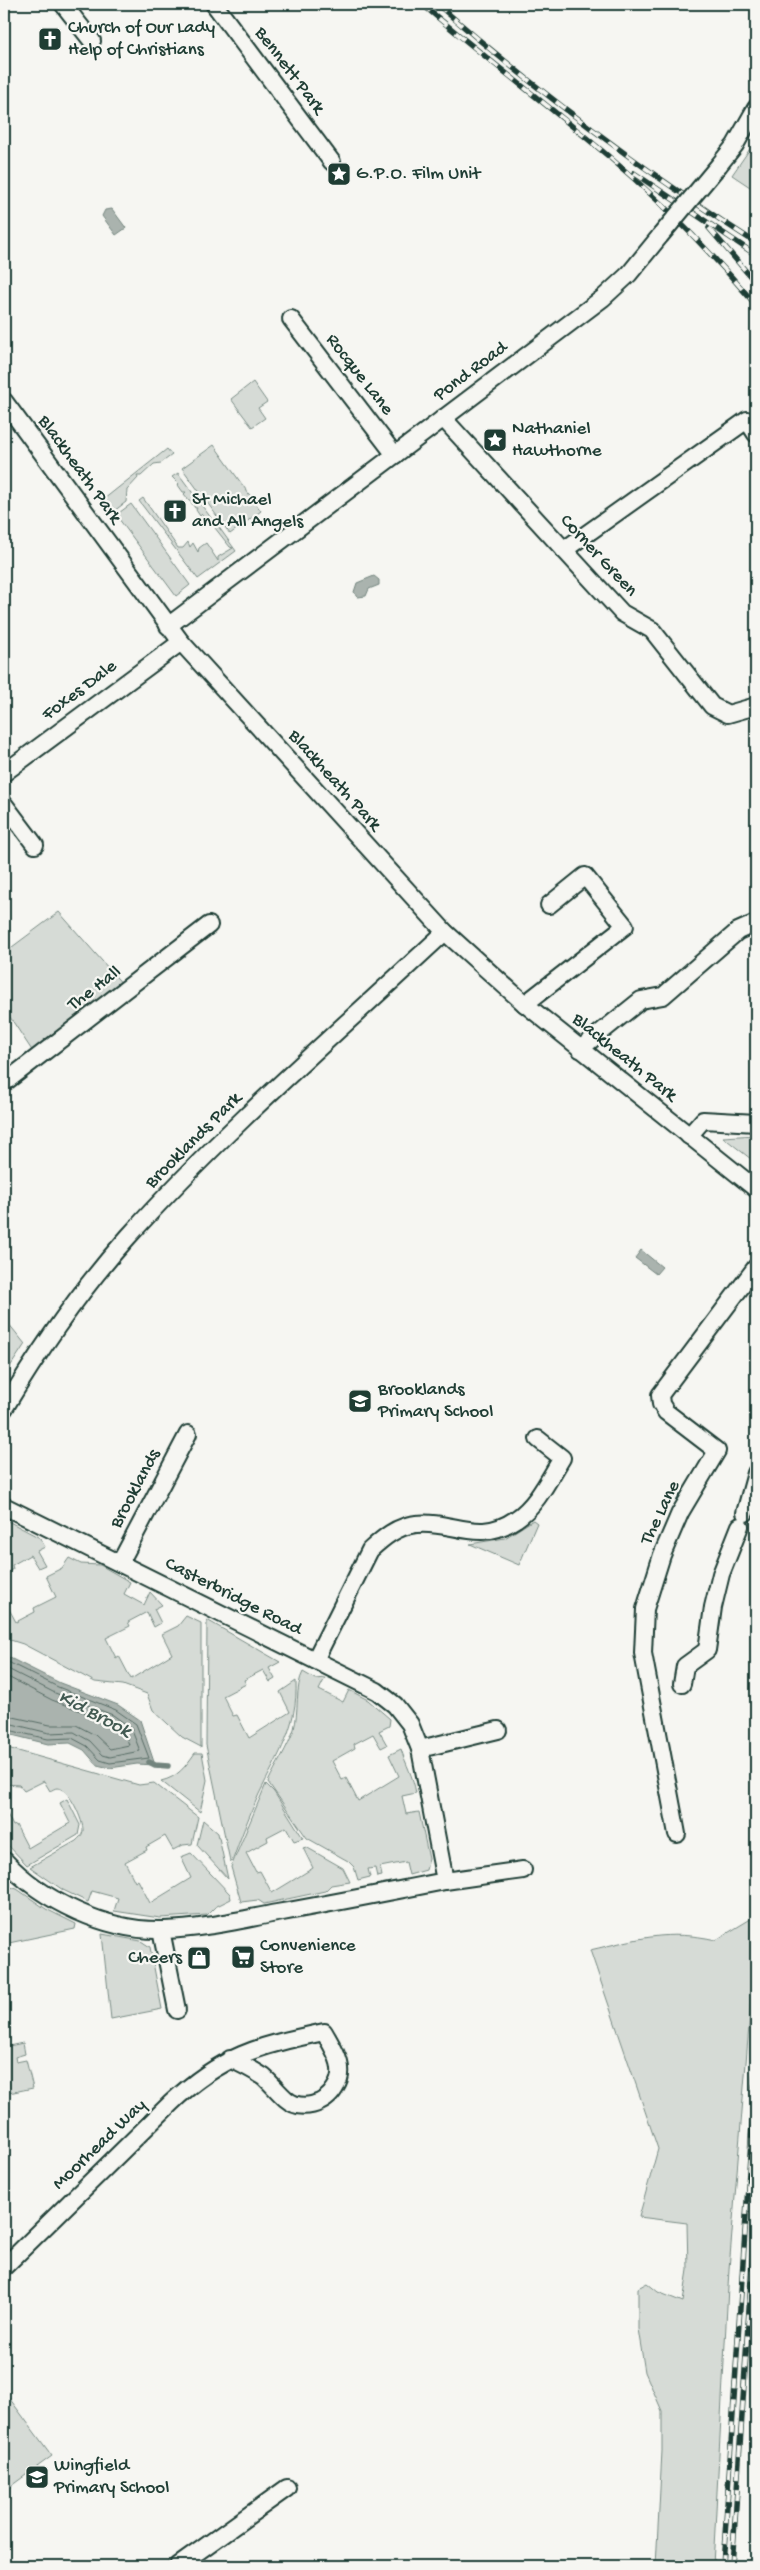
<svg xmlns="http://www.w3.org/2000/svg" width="760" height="2570" font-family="'Gochi Hand',sans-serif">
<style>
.green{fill:#d6dbd6;stroke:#7a8c85}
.water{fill:#aab3ae;stroke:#72847d}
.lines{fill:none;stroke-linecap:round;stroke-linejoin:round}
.shore{stroke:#576c65;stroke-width:1}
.stream{stroke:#72847d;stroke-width:5.5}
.street-casing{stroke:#1f3d34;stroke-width:20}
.street{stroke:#f6f6f2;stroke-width:16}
.rail-casing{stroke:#1f3d34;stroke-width:5.5}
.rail{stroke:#f6f6f2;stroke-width:4;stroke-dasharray:11;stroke-linecap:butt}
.street-bridge-casing{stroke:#1f3d34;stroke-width:20;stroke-linecap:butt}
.street-bridge{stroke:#f6f6f2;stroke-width:16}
.labels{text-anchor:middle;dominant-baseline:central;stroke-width:4.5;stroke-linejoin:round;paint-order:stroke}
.poi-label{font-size:19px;fill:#1f3d34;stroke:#f6f6f2;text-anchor:start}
.street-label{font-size:19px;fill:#1f3d34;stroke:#f6f6f2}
.water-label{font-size:20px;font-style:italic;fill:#425a52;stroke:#f6f6f2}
</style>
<rect width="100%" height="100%" fill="#f6f6f2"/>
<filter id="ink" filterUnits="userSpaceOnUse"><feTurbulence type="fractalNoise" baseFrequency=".02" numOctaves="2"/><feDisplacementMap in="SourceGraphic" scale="10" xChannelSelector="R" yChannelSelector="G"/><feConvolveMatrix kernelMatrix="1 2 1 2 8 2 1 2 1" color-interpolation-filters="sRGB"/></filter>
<g filter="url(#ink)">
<g class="green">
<polygon points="756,140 756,191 732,175"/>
<polygon points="253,382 267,402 258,408 265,418 252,427 231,399"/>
<polygon points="214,445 261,511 230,534 182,468"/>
<polygon points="167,449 172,455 161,463 154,464 141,476 137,476 138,478 127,490 126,502 114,511 104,499"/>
<polygon points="178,473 214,522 208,527 209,523 206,524 202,514 200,516 196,510 197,508 195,508 191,502 192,501 189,500 184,494 186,492 183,492 178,485 179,484 172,477"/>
<polygon points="143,498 178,548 183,548 188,542 190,547 193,543 198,552 199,548 206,543 218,561 218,557 233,548 230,547 215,528 218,526 236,551 198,579 139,501"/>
<polygon points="131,504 190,585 176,596 116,515"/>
<polygon points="59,912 124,986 35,1055 4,1008 4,953"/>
<polygon points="756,1135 756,1163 723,1137"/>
<polygon points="4,1318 25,1344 4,1376"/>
<polygon points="4,1519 40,1538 45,1547 37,1551 45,1565 38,1568 30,1555 12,1565 13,1569 4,1574"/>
<polygon points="533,1520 537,1523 519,1565 470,1544 505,1538"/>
<polygon points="69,1558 81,1564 100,1565 130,1582 124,1594 144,1605 150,1592 162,1605 154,1609 161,1623 154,1627 147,1612 128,1622 130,1626 106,1638 116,1658 119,1656 131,1679 172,1654 162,1634 178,1626 186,1616 201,1623 201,1747 182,1737 153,1710 147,1694 123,1685 95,1682 23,1644 4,1638 4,1600 16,1622 35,1612 34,1608 56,1597 46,1576 62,1568"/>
<path d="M207,1620L280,1662L269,1668L275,1679L270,1682L263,1670L244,1680L246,1684L223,1696L233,1716L237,1715L249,1738L290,1712L280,1692L296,1681C298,1726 278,1755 259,1794C249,1816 240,1839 232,1862L230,1861L206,1745Z"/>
<path d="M303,1672L315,1679L325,1678L319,1690L343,1702L349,1690L368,1700L390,1719L389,1726L379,1731L387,1745L381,1748L373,1734L354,1744L355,1748L332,1761L342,1780L346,1778L358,1801L399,1776L389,1755L401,1749C406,1765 413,1776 416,1793L402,1796L406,1814L419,1812L429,1859L426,1870L409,1875L406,1862L380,1867L382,1876L377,1877L375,1868L368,1869L370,1877L358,1880L354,1867L348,1861L307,1838L268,1782C276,1765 288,1747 294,1729C299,1712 295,1686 303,1672Z"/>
<path d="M4,1747L139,1785L154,1783L198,1817L192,1844L183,1845L173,1850L165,1836L146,1847L147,1850L125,1862L135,1882L138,1880L150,1903L191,1878L181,1857L191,1853L230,1894L231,1899L215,1907L207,1915L160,1918L114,1911L118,1898L92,1891L88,1902L63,1890L30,1867L76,1841C79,1838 82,1836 83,1831C84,1822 69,1787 57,1788C55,1788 52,1790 50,1791L44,1781L24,1791L19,1785L4,1784Z"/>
<path d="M195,1753H202L207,1780L200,1812L161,1781C178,1777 185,1767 195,1753Z"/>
<polygon points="266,1784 274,1792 303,1838 294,1841 286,1827 267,1837 268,1841 246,1853 256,1872 260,1871 272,1893 313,1868 303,1848 306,1847 343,1868 350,1882 331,1885 325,1891 264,1904 258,1900 241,1902 231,1867"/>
<polygon points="67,1799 80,1825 78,1835 27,1865 4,1841 4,1808 13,1826 16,1825 28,1848 70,1823 60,1803"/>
<polygon points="203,1820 218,1833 228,1879 197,1845"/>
<polygon points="7,1886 17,1889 46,1909 76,1924 75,1929 4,1944 4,1887"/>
<path d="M754,1917L750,2014L729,2269L713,2566H656L662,2451V2411L645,2372L638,2329V2288L647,2283L658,2292L683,2302L688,2270L687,2223L639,2217L658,2149L590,1950C638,1939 667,1929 716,1940Z"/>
<polygon points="102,1934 141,1941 150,1947 162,2009 111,2019"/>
<polygon points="23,2043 25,2054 15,2057 16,2062 26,2060 33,2088 4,2094 4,2047"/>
<polygon points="4,2391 52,2456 4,2491"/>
</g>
<g class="water">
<polygon points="112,209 126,228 116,235 102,216 105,210"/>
<polygon points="374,576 379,580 379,585 369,589 366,596 358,597 354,592 357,583"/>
<polygon points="641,1250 662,1267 656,1274 635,1258"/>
<polygon points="4,1655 60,1683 118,1705 140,1720 155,1765 137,1764 110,1768 97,1765 84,1750 70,1743 48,1744 4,1733"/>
</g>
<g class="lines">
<g class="shore">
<polyline points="4,1660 58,1687 116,1710 136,1724 149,1758 110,1763 100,1760 87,1746 72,1738 48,1739 4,1729"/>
<polyline points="4,1667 55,1693 113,1715 131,1728 140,1751 110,1757 103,1755 90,1741 74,1732 49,1733 4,1722"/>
<polyline points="4,1675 52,1700 110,1722 125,1733 129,1745 110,1749 95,1735 76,1725 50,1725 4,1715"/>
</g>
<polyline class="stream" points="149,1762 155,1765 168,1766"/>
<g class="street-casing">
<g id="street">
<polyline points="63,4 92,41"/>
<polyline points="214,4 332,162"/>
<polyline points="719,165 735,145 756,108"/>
<polyline points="291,319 395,455"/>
<polyline points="4,401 181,642 445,932 525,1004 756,1189"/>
<polyline points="443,418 622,613 652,630 712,706 728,714 756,706"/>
<polyline points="564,550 747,420 756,434"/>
<polyline points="168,626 603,298 629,274 660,236"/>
<polyline points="4,773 181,642"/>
<polyline points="4,804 35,845"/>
<polyline points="525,1004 625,926 585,876 549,905"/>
<polyline points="580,1049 641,1000 663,996 738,931 756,923"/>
<polyline points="4,1083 209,925"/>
<polyline points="689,1136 703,1120 756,1123"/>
<path d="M4,1409C40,1349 81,1289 128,1237C226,1128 338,1032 445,932"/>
<path d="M4,1506L377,1691L395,1705L410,1724L420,1749L445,1881C389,1892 333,1903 277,1913C239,1920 202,1929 164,1930C107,1932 42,1901 4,1860"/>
<polyline points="745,1513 756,1473"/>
<polyline points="120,1563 188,1434"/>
<path d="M315,1660L370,1550C383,1538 397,1526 416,1524C453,1520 479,1545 516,1519C537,1505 549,1479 562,1458L538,1439"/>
<polyline points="682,1684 685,1666 707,1650 713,1607 721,1574 740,1526"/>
<polyline points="420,1749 498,1730"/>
<polyline points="677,1834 643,1653 645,1609 662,1555 680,1513 717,1451 666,1412 661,1404 660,1395 756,1267"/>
<polyline points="445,1881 523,1870"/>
<polyline points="161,1930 177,2010"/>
<path d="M4,2267L171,2103C222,2055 258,2046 324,2032C334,2050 348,2069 335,2088C325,2105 301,2112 286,2099C278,2092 272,2084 264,2077C253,2070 242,2064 230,2059"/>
<polyline points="178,2566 287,2488"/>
</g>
</g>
<use href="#street" class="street"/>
<g class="rail-casing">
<g id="rail">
<path d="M422,4C482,56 546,103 607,155C660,200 711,252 756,305"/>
<path d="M437,4C537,91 644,171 756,243"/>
<polyline points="634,173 756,255"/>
<polyline points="709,228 756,283"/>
<polyline points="723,2566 756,2065"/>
<polyline points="732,2566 756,2204"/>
</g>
</g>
<use href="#rail" class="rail"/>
<g class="street-bridge-casing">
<polyline id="street-bridge" points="660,236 719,165"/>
</g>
<use href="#street-bridge" class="street-bridge"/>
</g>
</g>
<defs>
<g id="church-square" transform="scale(1.25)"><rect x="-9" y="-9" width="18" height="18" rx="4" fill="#1f3d34" stroke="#f6f6f2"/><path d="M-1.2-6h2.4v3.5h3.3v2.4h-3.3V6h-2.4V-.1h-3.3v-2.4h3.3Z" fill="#fff"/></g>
<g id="sight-square" transform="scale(1.25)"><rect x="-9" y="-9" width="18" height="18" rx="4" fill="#1f3d34" stroke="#f6f6f2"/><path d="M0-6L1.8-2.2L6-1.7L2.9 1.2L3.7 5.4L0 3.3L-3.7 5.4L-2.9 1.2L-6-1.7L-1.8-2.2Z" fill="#fff"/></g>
<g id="school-square" transform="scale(1.25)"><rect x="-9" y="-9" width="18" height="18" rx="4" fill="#1f3d34" stroke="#f6f6f2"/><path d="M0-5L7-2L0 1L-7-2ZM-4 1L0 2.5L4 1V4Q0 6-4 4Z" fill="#fff"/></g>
<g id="supermarket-square" transform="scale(1.25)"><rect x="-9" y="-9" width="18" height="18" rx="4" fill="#1f3d34" stroke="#f6f6f2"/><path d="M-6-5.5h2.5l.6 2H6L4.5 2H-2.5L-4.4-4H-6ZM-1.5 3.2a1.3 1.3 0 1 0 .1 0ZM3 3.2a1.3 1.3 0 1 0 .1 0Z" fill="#fff"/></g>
<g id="shop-square" transform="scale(1.25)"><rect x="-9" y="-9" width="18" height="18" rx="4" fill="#1f3d34" stroke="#f6f6f2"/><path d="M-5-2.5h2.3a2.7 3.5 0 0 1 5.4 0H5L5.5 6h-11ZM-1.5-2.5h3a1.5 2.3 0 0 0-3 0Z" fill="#fff"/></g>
</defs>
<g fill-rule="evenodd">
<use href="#church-square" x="50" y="39"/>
<use href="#sight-square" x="339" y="174"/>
<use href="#sight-square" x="495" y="440"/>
<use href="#church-square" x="175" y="511"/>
<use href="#school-square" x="360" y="1401"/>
<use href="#supermarket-square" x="243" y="1957"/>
<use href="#shop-square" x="199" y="1958"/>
<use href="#school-square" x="37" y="2477"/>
</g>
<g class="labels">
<g class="poi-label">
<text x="68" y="28">Church of Our Lady<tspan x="68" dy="22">Help of Christians</tspan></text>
<text x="356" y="174">G.P.O. Film Unit</text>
<text x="512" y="429">Nathaniel<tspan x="512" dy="22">Hawthorne</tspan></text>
<text x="192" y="500">St Michael<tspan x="192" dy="22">and All Angels</tspan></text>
<text x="378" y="1390">Brooklands<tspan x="378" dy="22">Primary School</tspan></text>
<text x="260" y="1946">Convenience<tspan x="260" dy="22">Store</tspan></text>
<text x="182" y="1958" text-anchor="end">Cheers</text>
<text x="54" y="2466">Wingfield<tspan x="54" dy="22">Primary School</tspan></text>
</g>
<g class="street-label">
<text transform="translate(289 71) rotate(53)">Bennett Park</text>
<text transform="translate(471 372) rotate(-37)">Pond Road</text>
<text transform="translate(359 375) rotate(52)">Rocque Lane</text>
<text transform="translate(79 470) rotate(54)">Blackheath Park</text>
<text transform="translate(598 556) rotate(47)">Corner Green</text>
<text transform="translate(80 691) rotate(-37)">Foxes Dale</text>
<text transform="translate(334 781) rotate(48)">Blackheath Park</text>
<text transform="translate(95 989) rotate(-37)">The Hall</text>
<text transform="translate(624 1058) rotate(39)">Blackheath Park</text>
<text transform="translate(194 1141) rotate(-45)">Brooklands Park</text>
<text transform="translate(136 1489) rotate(-62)">Brooklands</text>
<text transform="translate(661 1513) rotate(-64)">The Lane</text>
<text transform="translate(233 1597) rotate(27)">Casterbridge Road</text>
<text transform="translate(100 2145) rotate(-44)">Moorhead Way</text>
</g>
<g class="water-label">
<text transform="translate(94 1715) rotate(28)">Kid Brook</text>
</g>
</g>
<rect width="760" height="2570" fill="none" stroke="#f6f6f2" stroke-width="20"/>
<rect x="10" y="10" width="740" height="2550" fill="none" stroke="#1f3d34" stroke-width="2" filter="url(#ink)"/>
</svg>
